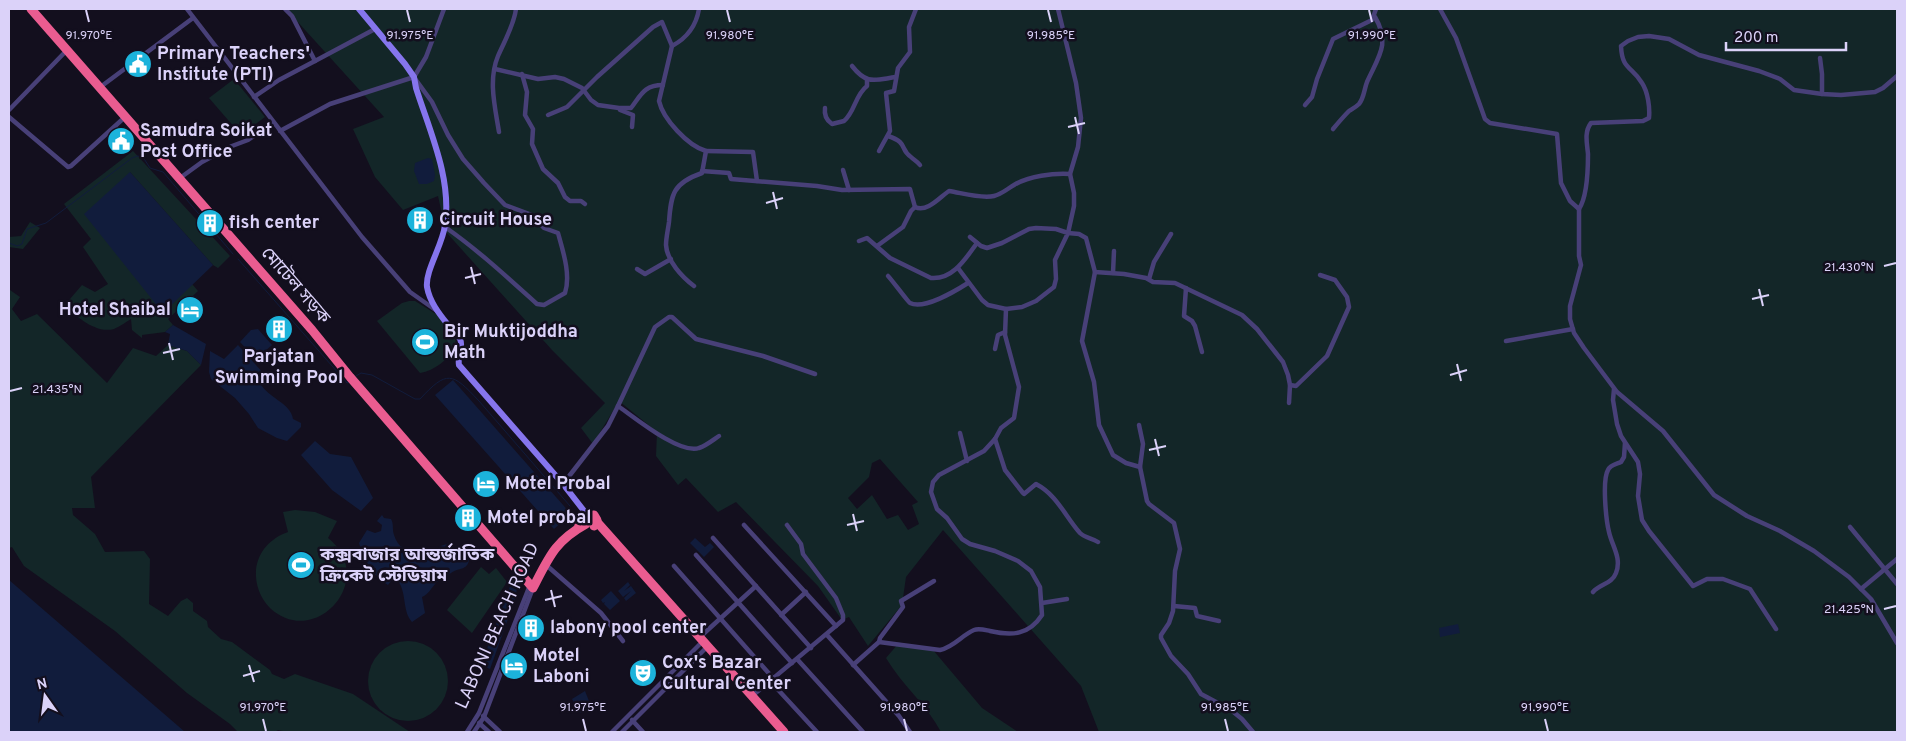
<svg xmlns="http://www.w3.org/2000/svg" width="1906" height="741" font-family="Overpass,'Noto Sans Bengali',sans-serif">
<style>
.green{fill:#132628;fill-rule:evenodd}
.water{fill:#111c3c}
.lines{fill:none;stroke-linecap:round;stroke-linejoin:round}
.stream{stroke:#111c3c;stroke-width:1}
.street{stroke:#484078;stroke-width:4.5}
.secondary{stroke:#8675ed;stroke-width:6}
.highway{stroke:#ea5c90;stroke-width:9}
.ticks{fill:none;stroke:#dbd2f9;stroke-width:2}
.labels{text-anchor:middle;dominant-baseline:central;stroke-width:5;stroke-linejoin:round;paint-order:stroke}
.poi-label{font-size:18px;font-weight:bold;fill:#dbd2f9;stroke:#130f1e;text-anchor:start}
.street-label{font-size:18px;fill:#dbd2f9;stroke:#130f1e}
.ticks-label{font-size:12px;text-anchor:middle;fill:#dbd2f9;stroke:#130f1e;stroke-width:5;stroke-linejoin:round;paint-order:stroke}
</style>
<rect width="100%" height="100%" fill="#130f1e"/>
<g class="green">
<path d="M286,9H1897V732H1099L1081,686L943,530L906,577L902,605L868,646L849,617L842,620L818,586L736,502L718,512L686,478L678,485L656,456L657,432L619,401L593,444L581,428L605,403L552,350L446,232L438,196L403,210L375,177L353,129L384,117ZM880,459L918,502L912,505L919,524L908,530L898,515L887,519L872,495L857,509L848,498L869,477L872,463Z"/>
<polygon points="234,79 265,117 241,135 209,98"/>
<path d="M133,151L230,256L218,268L213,265L130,172L163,312L192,284L198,291L168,319L173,325L165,332L142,335V338L132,330L131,319C126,322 119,327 114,329C95,334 77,316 64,306L82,285L95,292L108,284L83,247L91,239L64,204Z"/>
<polygon points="30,222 40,228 23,249 9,247 9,237 21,236"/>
<polygon points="10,290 20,297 12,309 21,321 37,314 107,383 133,348 156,356 168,345 187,351 201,365 91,477 95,508 72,508 73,515 95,534 105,552 144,551 150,559 149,604 168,616 181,601 187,598 193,603 193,611 207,621 208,627 221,639 232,642 270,670 272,674 284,679 295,674 353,694 410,732 287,732 278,730 275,732 238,732 230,724 187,693 115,631 24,566 12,547 9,548 9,291"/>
<path d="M409,301H415L436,314L455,336L456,348C447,359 435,371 420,373L377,321L402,303Z"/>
<path d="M295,510L315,512L337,521L328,538C379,579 315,650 270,608C260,598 255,584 256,570C258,551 271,538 288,532L283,512Z"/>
<polygon points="481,567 489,574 496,568 507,582 472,633 447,610"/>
<circle cx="408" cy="681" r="40"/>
<path d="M898,644L933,650L982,708L1018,732H941C927,705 902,685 886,658Z"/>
</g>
<g class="water">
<polygon points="428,158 432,159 435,175 434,181 427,184 419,184 414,171 415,163"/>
<polygon points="130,172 213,265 163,313 84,214"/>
<polygon points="173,325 206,344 201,365 187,351 168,345 170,334 165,332"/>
<polygon points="258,329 272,345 256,359 240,342 251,330"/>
<path d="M238,345L264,374L260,383C268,398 291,403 293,419L301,423V427L287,441L277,438L258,428L249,414L235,398L211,379L209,372L210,351L224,359Z"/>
<polygon points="453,380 571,514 554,529 435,395"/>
<polygon points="315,441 330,454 351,457 373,498 361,511 332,490 301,455"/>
<path d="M382,515L384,518L391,519C394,524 392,529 394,535C402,561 431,550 449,543L465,554L469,560C467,571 459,567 451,573C446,576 441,579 437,582C431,588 429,594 422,597L425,613L412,622C402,611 407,593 398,581H391L388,585C373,577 363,559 359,543L367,530L375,533L381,531L382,525L377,521Z"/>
<polygon points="695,538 705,547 710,543 714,547 704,557 690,543"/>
<polygon points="9,580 185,732 9,732"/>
<polygon points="512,581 517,586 516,597 490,669 481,665"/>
<polygon points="628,582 630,585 624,591 631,586 636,593 626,601 624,598 631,591 623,597 618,591"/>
<polygon points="611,591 620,601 610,610 604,604 605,602 603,603 601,600"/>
<polygon points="1458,624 1460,633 1440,637 1439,628"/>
<polygon points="585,691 591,706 580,713 572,699"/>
</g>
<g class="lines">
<g class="stream">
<polyline points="9,243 17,246 22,244 27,229 46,223 132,158 137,156 143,157 150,168 163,172 233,254"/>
<polyline points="238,259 347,383 349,382"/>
<path d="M356,376L361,373L372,375L415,399H420C447,370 452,372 479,401L570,506"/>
</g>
<g class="street">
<polyline points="187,9 362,237 410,292 437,311"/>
<polyline points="285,9 292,16 315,61 375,29"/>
<polyline points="1058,9 1076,83 1081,118 1078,147 1070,174 1074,193 1074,206 1068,233 1079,234 1086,238 1095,272 1124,274 1146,278 1153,282 1175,283 1242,315 1257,329 1283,362 1288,375 1290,385 1289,403"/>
<path d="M1440,9L1456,38L1485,119L1490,123L1557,134L1561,183L1570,201L1579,209C1587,197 1588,168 1588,154C1587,143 1584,132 1591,123L1643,121L1649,118C1650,108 1648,92 1642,83C1632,66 1622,70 1621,46L1628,41L1638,37L1649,36L1669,39L1699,55L1759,71L1780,79L1794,90L1822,94L1841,95L1875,92L1883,88L1897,76"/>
<path d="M672,46L659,101C663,119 688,146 706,151L702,173C673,183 671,194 669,222C668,230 666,238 666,245C667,261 682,277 694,286"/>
<polyline points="1820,58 1822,74 1822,94"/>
<path d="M852,66C867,85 874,80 896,77"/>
<path d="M495,69L538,79L555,77L564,79L582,88L591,100L598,105L619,108H631C641,95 644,85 663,85"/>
<polyline points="522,74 527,92 525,115 533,129 532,144 543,169 558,183 565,197 570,201 581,201 585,204"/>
<polyline points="414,77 426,57 444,9"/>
<path d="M416,80L432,102L448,135L463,159L484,183L505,205L532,215L544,228L558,233C563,251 571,275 565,293L544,305L537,304C507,277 478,250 445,227"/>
<polyline points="99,88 193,18"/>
<polyline points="254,97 279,80 315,61"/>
<polyline points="1305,105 1312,97 1317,79 1333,39 1372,20 1376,9"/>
<path d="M825,108C824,115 826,120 832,124L844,121C855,112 855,95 867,86V79"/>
<polyline points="9,110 67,50"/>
<polyline points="620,110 633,115 632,127"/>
<path d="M548,115L567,107L597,77L653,27L662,22L672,46C687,38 696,27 699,9"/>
<polyline points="9,117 68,167 71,166 125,117"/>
<path d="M1333,129C1338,123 1343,117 1349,111C1352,109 1356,107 1359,104C1364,98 1364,90 1367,82C1378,57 1391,44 1375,17"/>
<polyline points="280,131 330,104 414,77"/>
<path d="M499,132C495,107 488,80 498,56C505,40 514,25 516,9"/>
<path d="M888,136C909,143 899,149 911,157C914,160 917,161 920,165"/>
<polyline points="706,151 753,152 757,181"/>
<polyline points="879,151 890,131 886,93 894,91 898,68 910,52 909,27 916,9"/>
<polyline points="843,170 849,190"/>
<polyline points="702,171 729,173 731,179 817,186 842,190 910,189 915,207"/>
<polyline points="180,178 202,162 232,146 248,140 273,123"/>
<polyline points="1579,209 1579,256 1581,265 1570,306 1570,319 1574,333 1584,348 1617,392 1663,431 1714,495 1747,516 1780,531 1814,551 1849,577 1871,599 1897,643"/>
<path d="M859,241L867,238L890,258L931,278C953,280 966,258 977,243"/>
<path d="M877,246L903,227L911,211L915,207C927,213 940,197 949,191C962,193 981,199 994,196C1002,194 1007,189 1014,185C1029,176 1053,173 1070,174"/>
<polyline points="958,268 982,300 988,305 1006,309 1022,307 1036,301 1054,287 1056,279 1055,260 1068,233 1056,229 1036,228 1029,229 1002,243 987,248 981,246 970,237"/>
<polyline points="637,269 645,274 671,259"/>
<polyline points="1095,272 1082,341 1094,382 1099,425 1113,455 1126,463 1140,467 1147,501 1149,504 1174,523 1180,549 1175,571 1173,611 1169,623 1161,635 1161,638 1171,656 1188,674 1201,694 1231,710 1242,719 1253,732"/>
<polyline points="1113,273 1114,251"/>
<path d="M888,276C892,280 908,302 910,303C924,310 957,290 968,283"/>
<polyline points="1149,279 1154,262 1171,234"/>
<polyline points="1186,288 1184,316 1192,321 1195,326 1202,352"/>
<polyline points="1506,341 1573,329"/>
<polyline points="995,349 998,335 1005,332"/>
<polyline points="1290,385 1296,386 1327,356 1349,307 1347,297 1335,280 1320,275"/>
<polyline points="1614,389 1613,400 1617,424 1621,436 1638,462 1640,474 1638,496 1642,520 1649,531 1693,586 1707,579 1723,579 1750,589 1776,629"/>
<polyline points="618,406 655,327 669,317 672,317 696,339 763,356 815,374"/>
<polyline points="1139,425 1143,444 1140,467"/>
<polyline points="960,433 967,461"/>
<path d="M995,439L1005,470L1023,493L1024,494L1036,484C1057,495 1065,516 1080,533C1085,538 1092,538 1098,542"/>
<path d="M563,484L608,426L618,406C634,417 680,455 699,448C706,446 713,440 719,436"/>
<polyline points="744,525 836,626"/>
<polyline points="1850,527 1897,584"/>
<polyline points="713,538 811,648"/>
<polyline points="696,555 792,663"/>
<polyline points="545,564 601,613 623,641"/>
<polyline points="674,566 773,678"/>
<polyline points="1861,589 1897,559"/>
<path d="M1593,592C1600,584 1612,584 1616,573C1622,558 1612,546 1609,532C1606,520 1602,480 1608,470C1610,465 1617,464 1621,462L1624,457L1625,443"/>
<polyline points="1042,603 1067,599"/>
<polyline points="1174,606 1195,608 1197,616 1219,621"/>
<polyline points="781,615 806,592"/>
<polyline points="827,635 899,716 910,732"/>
<polyline points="700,637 756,586"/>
<polyline points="879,642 880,638 903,607 901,601 934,581"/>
<polyline points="797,659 863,732"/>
<path d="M853,665L879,642L940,650C954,647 962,635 974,630C979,628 985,630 990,631C1012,636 1029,635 1042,615L1040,587L1031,571L1018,561L995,551L970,544L962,539L947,518L937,509L931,492L933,482L939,475L984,451L995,439L1001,428L1014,418L1019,387L1005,335L1006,309"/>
<polyline points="770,681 817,732"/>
<polyline points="752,696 843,620 843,615 836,598 803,554 801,544 787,525"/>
<polyline points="483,716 500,732"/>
<polyline points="632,720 643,732"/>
<polyline points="479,723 489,732"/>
<polyline points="467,732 479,713 530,585"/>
<polyline points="474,732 484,717 533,588"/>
<polyline points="612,732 699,645"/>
<polyline points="622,732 704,650"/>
</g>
<path class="secondary" d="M359,9L405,64L414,77L416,88C430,132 452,179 445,225C443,244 425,271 427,287C430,304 442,317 452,330C454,332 458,335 460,339C464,347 457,356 459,365L563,484L588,516"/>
<g class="highway">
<path d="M31,9L312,330L350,377L533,588C549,557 555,541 586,524"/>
<polyline points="577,522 588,516 594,515 597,520 594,526"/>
<polyline points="597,522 784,732"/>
</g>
</g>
<path class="ticks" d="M86,10L89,22M407,10L410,22M727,10L730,22M1048,10L1051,22M1369,10L1372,22M1075,117L1079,134M1068,127L1085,123M773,192L777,209M766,203L783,198M1884,266L1896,263M471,267L475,284M465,278L481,274M1759,289L1763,306M1752,299L1769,295M169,343L173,360M163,353L180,349M1457,364L1461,381M1450,375L1467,370M10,391L22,388M1155,439L1159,456M1149,450L1166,446M853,514L857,531M847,525L864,521M551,590L555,607M545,600L562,596M1884,609L1896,606M249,665L254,682M243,676L260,671M263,719L266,731M583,719L586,731M904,719L907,731M1225,719L1228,731M1545,719L1548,731"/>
<defs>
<g id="civic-disc" transform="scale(1.4375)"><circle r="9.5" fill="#1cb3db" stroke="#130f1e"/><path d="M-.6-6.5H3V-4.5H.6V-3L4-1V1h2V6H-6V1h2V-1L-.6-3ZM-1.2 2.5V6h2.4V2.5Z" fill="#fff"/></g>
<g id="building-disc" transform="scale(1.4375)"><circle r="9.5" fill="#1cb3db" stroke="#130f1e"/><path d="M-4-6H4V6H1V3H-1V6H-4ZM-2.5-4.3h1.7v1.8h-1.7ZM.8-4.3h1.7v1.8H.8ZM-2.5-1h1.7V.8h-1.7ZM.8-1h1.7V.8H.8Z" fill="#fff"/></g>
<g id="hotel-disc" transform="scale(1.4375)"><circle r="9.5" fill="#1cb3db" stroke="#130f1e"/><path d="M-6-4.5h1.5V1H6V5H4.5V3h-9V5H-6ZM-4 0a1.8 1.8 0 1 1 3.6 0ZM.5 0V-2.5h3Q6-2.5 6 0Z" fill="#fff"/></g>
<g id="stadium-disc" transform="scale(1.4375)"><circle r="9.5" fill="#1cb3db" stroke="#130f1e"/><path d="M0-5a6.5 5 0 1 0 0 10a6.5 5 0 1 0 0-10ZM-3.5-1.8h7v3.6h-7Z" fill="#fff"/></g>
<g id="theatre-disc" transform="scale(1.4375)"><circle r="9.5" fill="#1cb3db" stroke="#130f1e"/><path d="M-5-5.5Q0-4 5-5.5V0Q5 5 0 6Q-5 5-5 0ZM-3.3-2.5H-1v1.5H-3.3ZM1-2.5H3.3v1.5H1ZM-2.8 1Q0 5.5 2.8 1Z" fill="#fff"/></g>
</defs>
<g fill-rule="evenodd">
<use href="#civic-disc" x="138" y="64"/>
<use href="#civic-disc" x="121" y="141"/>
<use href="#building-disc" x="420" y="220"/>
<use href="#building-disc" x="210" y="223"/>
<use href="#hotel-disc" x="190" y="310"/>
<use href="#building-disc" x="279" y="329"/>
<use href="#stadium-disc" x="425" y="342"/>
<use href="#hotel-disc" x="486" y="484"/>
<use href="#building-disc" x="468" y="518"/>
<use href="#stadium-disc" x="301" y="565"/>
<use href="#building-disc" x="531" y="628"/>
<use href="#hotel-disc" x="514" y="666"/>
<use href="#theatre-disc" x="643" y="673"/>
</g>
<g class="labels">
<g class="poi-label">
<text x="157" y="54">Primary Teachers'<tspan x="157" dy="21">Institute (PTI)</tspan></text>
<text x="140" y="131">Samudra Soikat<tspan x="140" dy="21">Post Office</tspan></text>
<text x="439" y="220">Circuit House</text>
<text x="229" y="223">fish center</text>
<text x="171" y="310" text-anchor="end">Hotel Shaibal</text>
<text x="444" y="332">Bir Muktijoddha<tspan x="444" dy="21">Math</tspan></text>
<text x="279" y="357" text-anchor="middle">Parjatan<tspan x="279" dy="21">Swimming Pool</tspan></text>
<text x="505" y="484">Motel Probal</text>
<text x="487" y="518">Motel probal</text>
<text x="320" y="555">কক্সবাজার আন্তর্জাতিক<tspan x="320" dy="21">ক্রিকেট স্টেডিয়াম</tspan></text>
<text x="550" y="628">labony pool center</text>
<text x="533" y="656">Motel<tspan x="533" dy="21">Laboni</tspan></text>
<text x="662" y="663">Cox's Bazar<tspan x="662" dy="21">Cultural Center</tspan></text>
</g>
<g class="street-label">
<text transform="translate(295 286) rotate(49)">মোটেল সড়ক</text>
<text transform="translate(498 626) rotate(-66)">LABONI BEACH ROAD</text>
</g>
</g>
<g class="ticks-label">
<text x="89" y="39">91.970°E</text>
<text x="410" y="39">91.975°E</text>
<text x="730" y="39">91.980°E</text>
<text x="1051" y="39">91.985°E</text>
<text x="1372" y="39">91.990°E</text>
<text x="1849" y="271">21.430°N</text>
<text x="57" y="393">21.435°N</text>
<text x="1849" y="613">21.425°N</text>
<text x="263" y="711">91.970°E</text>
<text x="583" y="711">91.975°E</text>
<text x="904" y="711">91.980°E</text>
<text x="1225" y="711">91.985°E</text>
<text x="1545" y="711">91.990°E</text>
</g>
<rect width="1906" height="741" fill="none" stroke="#dbd2f9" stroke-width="20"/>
<g transform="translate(45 696) rotate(346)" stroke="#130f1e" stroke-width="4" paint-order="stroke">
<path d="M0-4L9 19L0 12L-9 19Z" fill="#dbd2f9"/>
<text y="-8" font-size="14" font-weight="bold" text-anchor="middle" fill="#dbd2f9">N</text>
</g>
<path d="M1726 42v8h120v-8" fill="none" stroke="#dbd2f9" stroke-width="2.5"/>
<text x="1734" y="42" font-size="15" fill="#dbd2f9" stroke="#130f1e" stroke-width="4" paint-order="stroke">200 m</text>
</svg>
